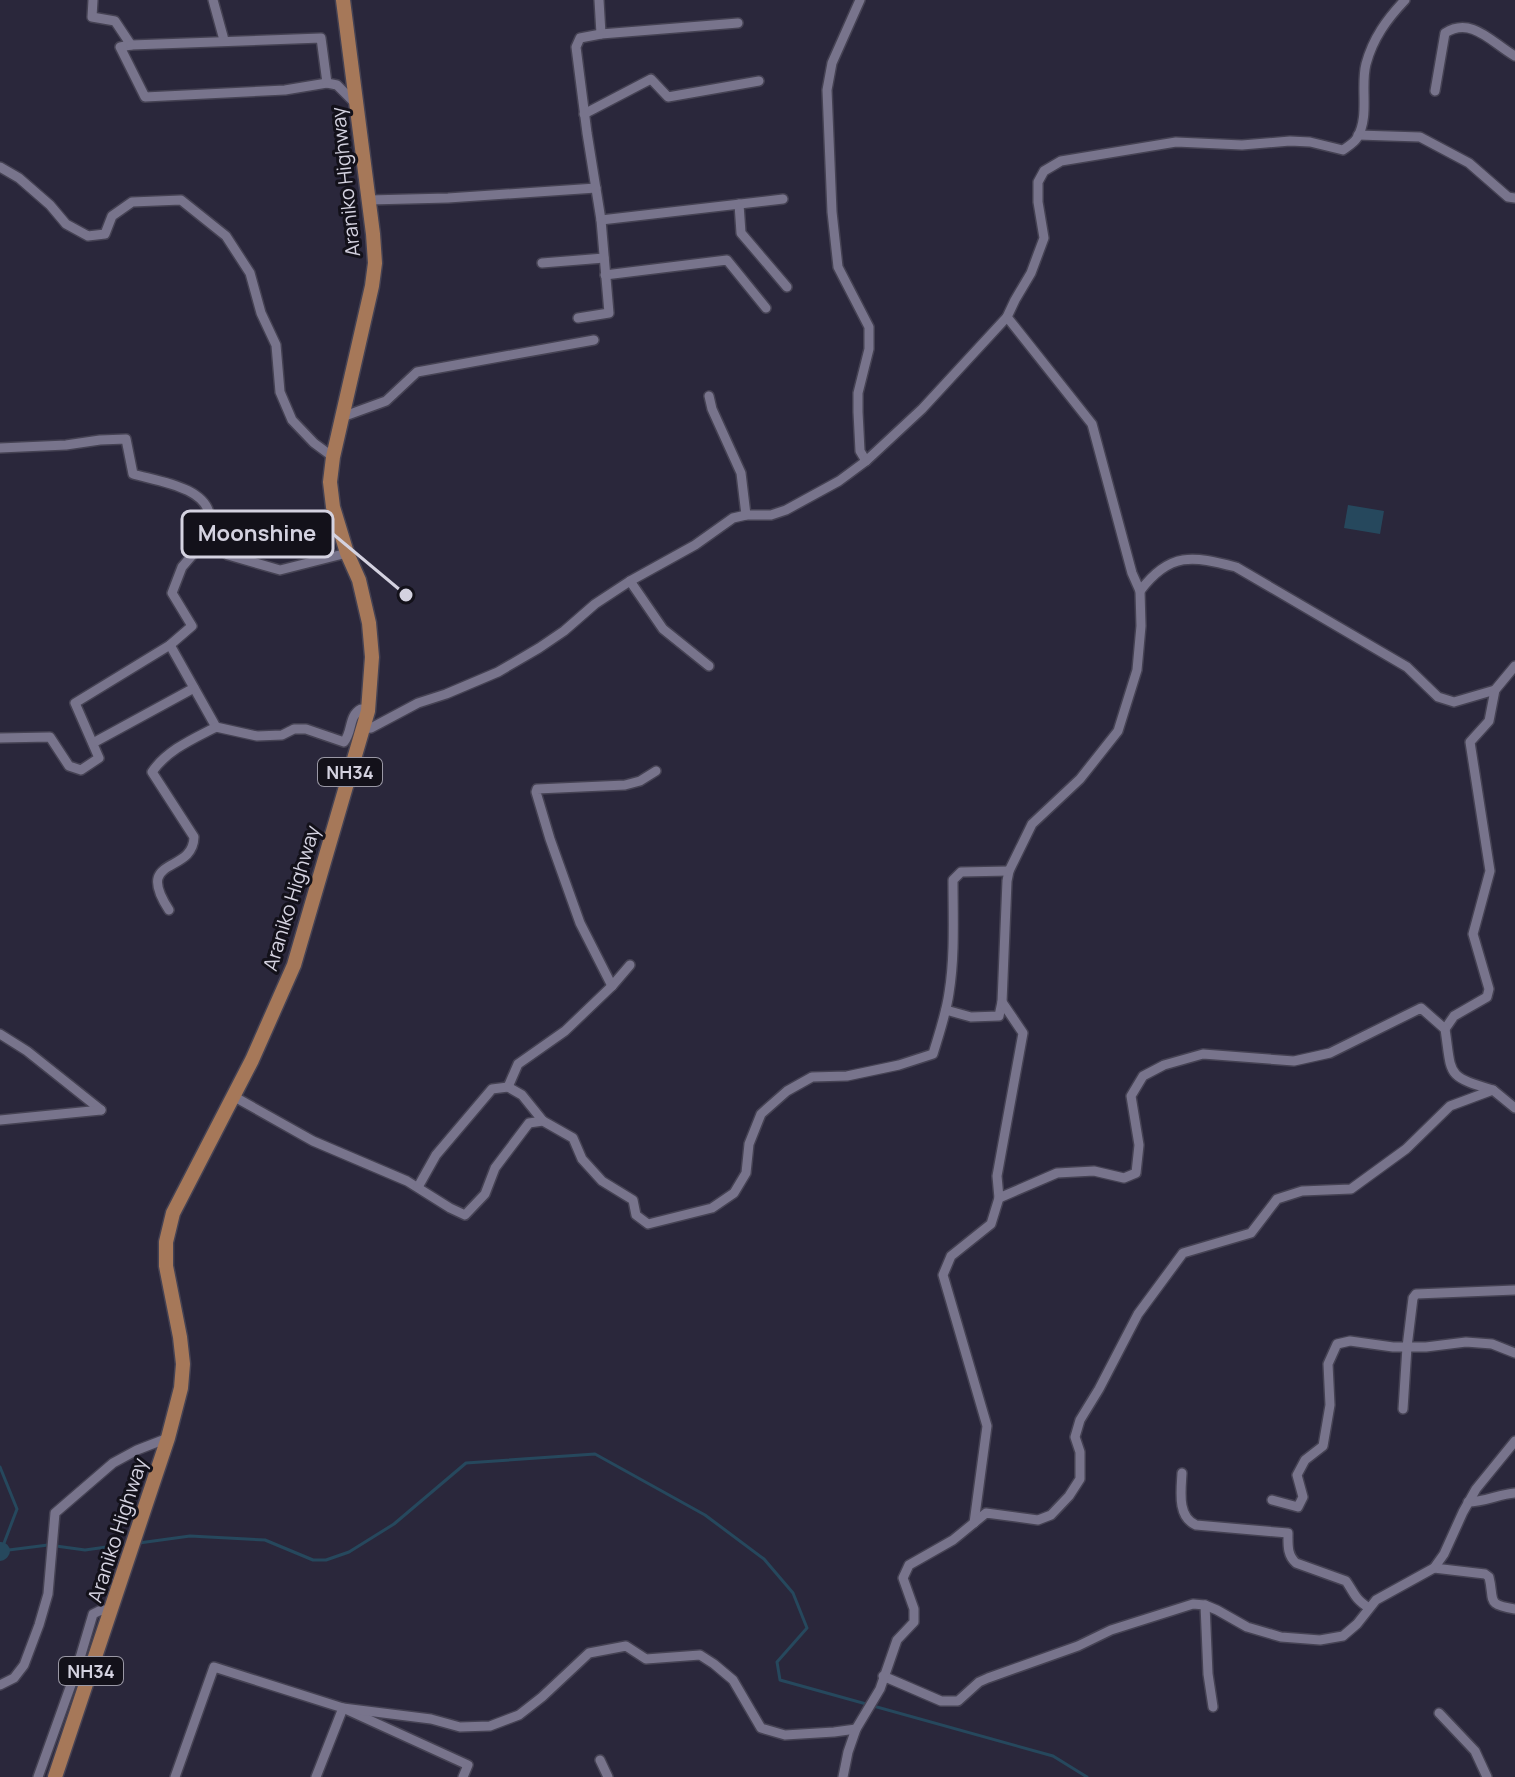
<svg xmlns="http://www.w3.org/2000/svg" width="1515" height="1777" font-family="Manrope,sans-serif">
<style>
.water{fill:#26485d}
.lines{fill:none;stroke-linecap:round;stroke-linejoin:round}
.stream{stroke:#26485d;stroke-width:3}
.river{stroke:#26485d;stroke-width:18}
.minor-casing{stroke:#454253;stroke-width:12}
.trunk-casing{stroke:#454253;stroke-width:17}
.minor{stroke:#78748c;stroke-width:9}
.trunk{stroke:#a67859;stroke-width:14}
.labels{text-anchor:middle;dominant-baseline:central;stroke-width:6;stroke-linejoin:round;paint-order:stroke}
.shield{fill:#13111a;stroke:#9a98a5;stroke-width:2}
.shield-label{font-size:18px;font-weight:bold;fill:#d4d2e0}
.street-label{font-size:20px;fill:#d4d2e0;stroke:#13111a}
.leader{fill:none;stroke:#d4d2e0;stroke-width:3}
.callout-dot{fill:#d4d2e0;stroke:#13111a;stroke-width:3}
.callout{fill:#13111a;stroke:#d4d2e0;stroke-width:3}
.callout-label{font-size:22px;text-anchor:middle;font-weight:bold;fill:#d4d2e0}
</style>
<rect width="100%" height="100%" fill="#2a273b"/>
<polygon class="water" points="1348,505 1384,511 1380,534 1344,528"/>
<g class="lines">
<g class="stream">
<polyline points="0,1467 17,1509 1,1551"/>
<polyline points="139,1543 190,1536 265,1540 313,1560 326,1560 349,1552 394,1524 466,1463 595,1454 705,1515 764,1559 793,1593 807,1628 777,1662 780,1680 1053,1756 1087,1777"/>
<polyline points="56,1546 85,1550 128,1544"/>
<polyline points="1,1551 48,1545"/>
</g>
<polyline class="river" points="0,1552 1,1551"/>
<g class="minor-casing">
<g id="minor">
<polyline points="93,0 92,17 115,21 131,45 120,47 145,97 285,90 327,83"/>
<polyline points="213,0 224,40"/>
<polyline points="599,0 601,34 738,23"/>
<polyline points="860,0 832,63 827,90 832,212 838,267 869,327 869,349 858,393 858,412 860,451 866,461"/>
<polyline points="131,45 321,38 327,83 337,85 356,104"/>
<path d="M1435,91L1445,33C1472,16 1492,43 1515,56"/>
<polyline points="584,114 651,79 668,97 759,81"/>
<polyline points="1358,135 1420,137 1469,163 1508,197 1515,198"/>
<polyline points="0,167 19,178 50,205 66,224 88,236 105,234 112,216 132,202 181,200 226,236 250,273 261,313 276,345 280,392 292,420 314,443 333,457"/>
<polyline points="369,200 448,198 596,188"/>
<polyline points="739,204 741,233 787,287"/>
<polyline points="601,220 783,199"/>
<polyline points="542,263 604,258"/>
<polyline points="605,275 727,260 766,308"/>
<polyline points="578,318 609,313 601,220 587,133 576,47 580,38 601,34"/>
<polyline points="709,396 712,409 741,473 746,515"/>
<polyline points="342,417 386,401 417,372 594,340"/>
<path d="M0,448L66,445L100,440L126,439L133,474C157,481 209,487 210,519C211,524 208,532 207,538L228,555L280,570L347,553"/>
<polyline points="630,581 663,629 709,666"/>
<path d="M1140,591C1170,551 1193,556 1236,567L1407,667L1438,697L1454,702L1495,690"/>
<path d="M170,645L216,727L257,736L282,735L294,729H306L344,742C353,731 348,716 361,709L368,711"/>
<path d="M363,729L371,728L418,703L446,694L498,672L539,648L564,631L595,604L630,581L695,545L733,518L746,515H771L786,510L839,481L866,461L922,409L1007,317L1015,300L1031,273L1044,238L1038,202V182L1044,171L1061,161L1176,142L1242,145L1290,141L1310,142L1343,150C1347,147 1354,143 1357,138C1370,116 1360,87 1366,64C1373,38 1387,19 1405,0"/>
<polyline points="0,738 50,737 69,766 81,770 99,758 75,703 170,645 192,626 172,593 182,567 207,538"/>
<polyline points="93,743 194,688"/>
<path d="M169,910C133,855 193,875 194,837L152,772C167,750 193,739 216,727"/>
<polyline points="612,986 580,923 550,839 536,792 537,789 625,785 640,781 656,771"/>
<polyline points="946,1010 971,1017 999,1016 1002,1002 1007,881 1009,871 1032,824 1080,779 1118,731 1137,670 1141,626 1140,591 1132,573 1092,424 1007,317"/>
<polyline points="1445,1029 1454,1016 1487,997 1489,989 1473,934 1490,871 1470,742 1489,721 1495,690 1515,666"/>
<polyline points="0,1034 27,1051 101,1110"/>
<polyline points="508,1087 518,1064 565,1031 612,986 630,965"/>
<path d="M233,1096L313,1141L407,1181L450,1208L465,1215L485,1194L495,1168L529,1123L543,1121L573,1138L582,1159L602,1181L633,1200L636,1215L648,1224L712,1208L734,1193L746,1173L749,1144L761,1114L787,1091L812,1077L847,1076L899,1065L933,1054C939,1034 946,1014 949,993C955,956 953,917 953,880L961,872L1009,871"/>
<polyline points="0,1120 101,1110"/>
<polyline points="418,1187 436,1155 492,1089 508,1087 522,1095 543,1121"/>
<polyline points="999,1198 997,1176 1023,1033 1002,1002"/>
<polyline points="1403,1409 1407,1347 1413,1298 1416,1294 1515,1290"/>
<path d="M1182,1473C1181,1491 1177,1517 1196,1525L1288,1533C1288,1545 1287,1555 1296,1563L1346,1581C1355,1594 1354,1598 1369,1608"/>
<polyline points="1272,1500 1298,1507 1303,1497 1297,1475 1305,1460 1323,1446 1330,1405 1328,1364 1337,1344 1350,1341 1393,1347 1426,1347 1466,1342 1492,1344 1515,1353"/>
<path d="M1468,1502C1485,1502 1499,1494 1515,1493"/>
<path d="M974,1523L987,1426L943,1275L951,1256L991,1224L999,1198L1057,1173L1094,1171L1124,1178L1136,1173L1139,1145L1131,1096L1143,1076L1164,1065L1203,1054L1294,1061L1330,1053L1421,1008L1445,1029C1452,1075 1445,1076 1493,1090"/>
<path d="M1434,1568L1485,1574L1489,1577C1495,1601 1485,1604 1515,1609"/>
<polyline points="1205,1605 1208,1674 1213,1707"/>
<polyline points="883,1676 941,1701 958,1701 979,1682 988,1678 1078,1646 1111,1630 1193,1604 1205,1605 1217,1610 1247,1627 1281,1637 1320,1640 1343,1636 1357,1624 1376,1600 1434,1568 1444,1554 1463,1512 1476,1489 1515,1441"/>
<polyline points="0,1685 14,1678 24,1665 39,1625 48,1594 55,1513 113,1463 137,1450 168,1438"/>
<polyline points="1439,1713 1475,1751 1487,1777"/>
<polyline points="600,1760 608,1777"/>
<polyline points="38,1777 77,1668 93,1614 99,1611 111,1609"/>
<polyline points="175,1777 214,1667 343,1708 468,1765 463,1777"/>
<polyline points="316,1777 343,1708 431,1719 460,1727 490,1726 519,1715 542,1697 589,1653 626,1646 646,1659 700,1655 714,1664 733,1680 761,1728 785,1735 834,1732 856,1729"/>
<polyline points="843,1777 848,1752 856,1729 880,1689 897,1640 914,1622 914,1609 903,1578 909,1565 953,1540 986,1513 1038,1520 1051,1515 1069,1496 1080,1479 1080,1452 1075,1437 1080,1420 1099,1389 1138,1314 1183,1253 1251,1233 1277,1199 1302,1191 1351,1189 1406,1149 1450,1106 1493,1090 1515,1108"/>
</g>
</g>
<g class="trunk-casing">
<polyline id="trunk" points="55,1777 168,1438 181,1388 183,1364 180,1337 166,1266 166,1242 173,1213 252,1060 294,965 368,711 372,657 369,623 359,580 347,553 333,507 330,482 333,457 372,286 375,263 373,234 343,0"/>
</g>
<use href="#minor" class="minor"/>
<use href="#trunk" class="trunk"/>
</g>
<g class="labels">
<g class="shield">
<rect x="318" y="758" width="64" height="28" rx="6"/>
<rect x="59" y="1657" width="64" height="28" rx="6"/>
</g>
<g class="shield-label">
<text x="350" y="772">NH34</text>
<text x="91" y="1671">NH34</text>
</g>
<g class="street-label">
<text transform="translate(345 182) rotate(-96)">Araniko Highway</text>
<text transform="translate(291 898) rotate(-73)">Araniko Highway</text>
<text transform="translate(117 1530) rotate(-72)">Araniko Highway</text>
</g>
</g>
<path class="leader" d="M406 595L333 534"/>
<circle class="callout-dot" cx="406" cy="595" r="8"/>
<rect class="callout" x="182" y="511" width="151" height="46" rx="8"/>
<g class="callout-label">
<text x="257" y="541">Moonshine</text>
</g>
</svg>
